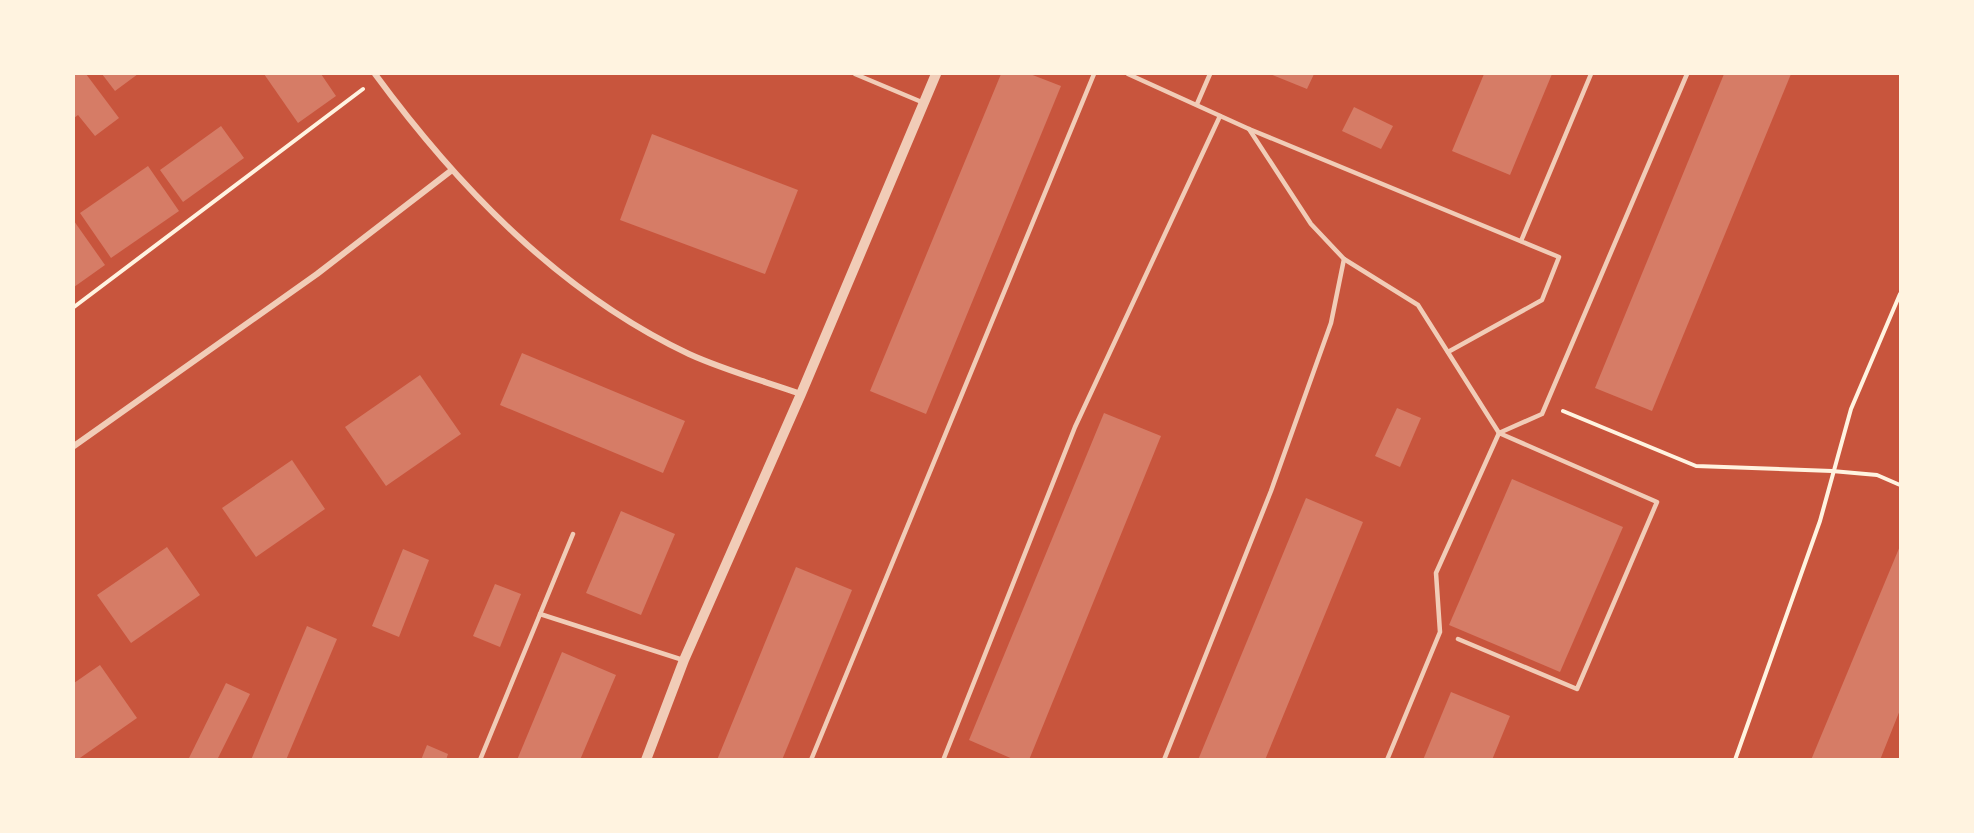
<svg xmlns="http://www.w3.org/2000/svg" width="1974" height="833" font-family="Raleway,sans-serif">
<style>
.building{fill:#d67c66}
.lines{fill:none;stroke-linecap:round;stroke-linejoin:round}
.path{stroke:#fff3e0;stroke-width:4}
.service{stroke:#f1ccb7;stroke-width:4.5}
.minor{stroke:#f1ccb7;stroke-width:6}
.tertiary{stroke:#f1ccb7;stroke-width:10}
</style>
<rect width="100%" height="100%" fill="#c8553d"/>
<g class="building">
<polygon points="74,74 86,74 119,118 95,136 78,115 74,118"/>
<polygon points="102,74 138,74 115,91"/>
<polygon points="264,74 321,74 336,96 298,123"/>
<polygon points="1001,74 1030,74 1061,86 926,414 870,391"/>
<polygon points="1270,74 1314,74 1307,89"/>
<polygon points="1484,74 1552,74 1510,175 1452,151"/>
<polygon points="1724,74 1791,74 1652,411 1595,388"/>
<polygon points="1354,107 1393,126 1381,149 1342,131"/>
<polygon points="221,126 244,158 183,202 160,170"/>
<polygon points="652,134 798,190 765,274 620,220"/>
<polygon points="148,166 179,211 111,258 80,213"/>
<polygon points="74,221 105,265 74,287"/>
<polygon points="522,353 685,421 663,473 500,405"/>
<polygon points="420,375 461,434 386,486 345,427"/>
<polygon points="1397,408 1421,418 1400,467 1375,456"/>
<polygon points="1104,413 1161,436 1029,760 1015,760 969,740"/>
<polygon points="292,460 325,509 256,557 222,508"/>
<polygon points="1512,479 1623,527 1560,672 1449,625"/>
<polygon points="1306,498 1363,522 1265,760 1198,760"/>
<polygon points="621,511 675,534 641,615 586,593"/>
<polygon points="1900,546 1900,710 1880,760 1811,760"/>
<polygon points="167,547 200,595 131,643 97,595"/>
<polygon points="403,549 429,560 399,637 372,626"/>
<polygon points="796,567 852,590 782,760 717,760"/>
<polygon points="495,584 521,594 500,647 473,636"/>
<polygon points="307,626 337,639 286,760 251,760"/>
<polygon points="562,652 616,675 580,760 517,760"/>
<polygon points="100,665 137,718 77,760 74,760 74,683"/>
<polygon points="226,683 250,694 217,760 188,760"/>
<polygon points="1451,692 1510,716 1492,760 1423,760"/>
<polygon points="427,745 448,754 446,760 421,760"/>
</g>
<g class="lines">
<g class="path">
<polyline points="74,307 363,89"/>
<polyline points="1563,411 1696,466 1832,471 1877,475 1900,485"/>
<polyline points="1735,760 1820,521 1851,409 1900,294"/>
</g>
<g class="service">
<polyline points="855,74 924,103"/>
<polyline points="1128,74 1249,129 1559,257 1542,300 1448,352"/>
<polyline points="1197,104 1210,74"/>
<polyline points="1249,129 1311,224 1344,259 1418,305 1499,433 1542,414 1687,74"/>
<polyline points="1521,241 1591,74"/>
<polyline points="540,614 683,660"/>
<polyline points="944,758 1075,427 1220,116"/>
<polyline points="480,760 573,534"/>
<polyline points="811,760 1094,74"/>
<polyline points="1164,760 1271,491 1331,323 1344,259"/>
<polyline points="1387,760 1440,632 1436,573 1499,433 1657,502 1577,689 1458,639"/>
</g>
<g class="minor">
<path d="M375,74C458,187 560,293 689,354C724,370 764,381 801,394"/>
<polyline points="74,446 317,274 452,170"/>
</g>
<polyline class="tertiary" points="646,760 684,660 801,394 936,74"/>
</g>
<rect width="1974" height="833" fill="none" stroke="#fff3e0" stroke-width="150"/>
</svg>
